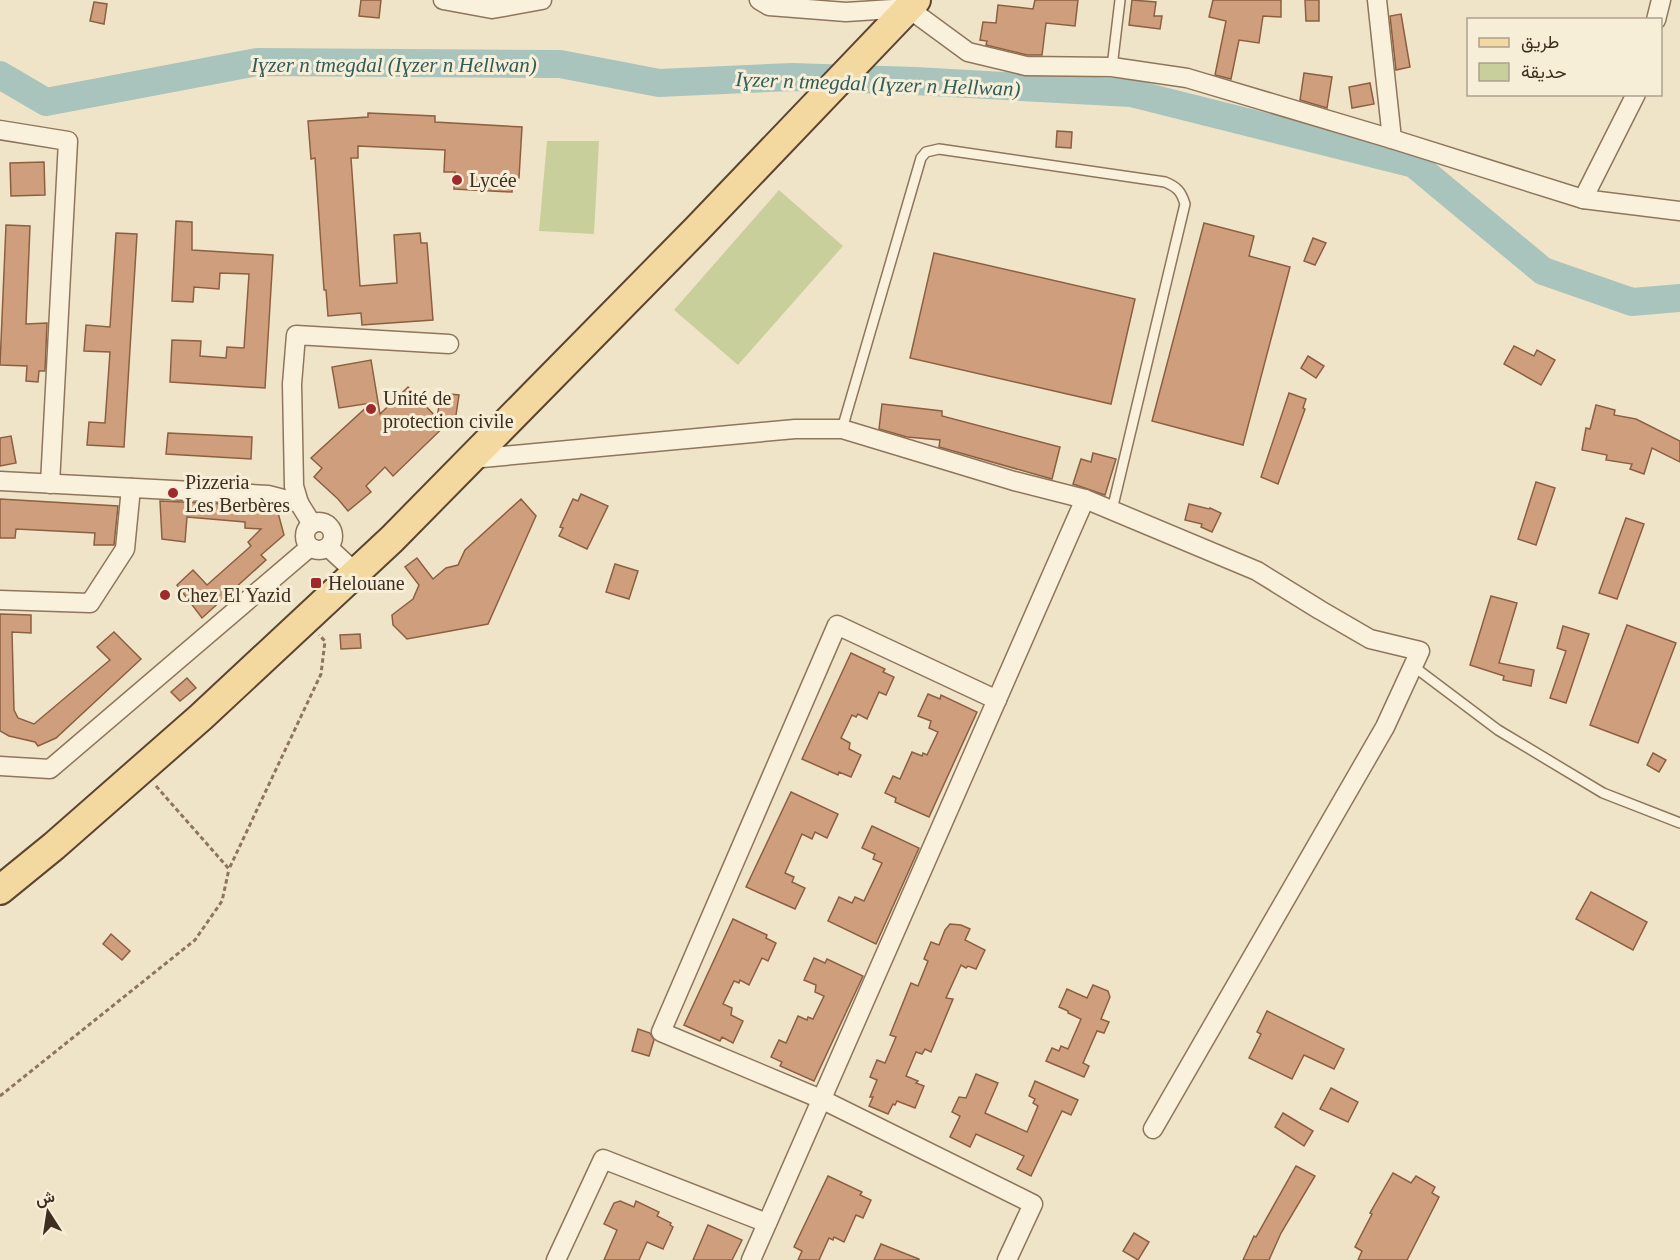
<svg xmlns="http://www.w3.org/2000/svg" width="1680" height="1260" font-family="'Times New Roman',Vazirmatn,serif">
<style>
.green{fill:#c9cf9b}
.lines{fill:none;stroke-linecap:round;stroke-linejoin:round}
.river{stroke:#a9c4bc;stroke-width:28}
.building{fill:#cf9f7d;stroke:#8d5f41;stroke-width:1.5}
.service-casing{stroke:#8d765c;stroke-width:12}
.minor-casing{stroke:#8d765c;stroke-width:21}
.primary-casing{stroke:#5b4430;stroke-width:32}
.path{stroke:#8d765c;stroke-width:3;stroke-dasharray:4.5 3;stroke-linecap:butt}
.service{stroke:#faf1dc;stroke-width:9}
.minor{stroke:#faf1dc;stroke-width:18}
.primary{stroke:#f3d9a0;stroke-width:28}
.poi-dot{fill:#9e2a2b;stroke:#f7eed8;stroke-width:2}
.labels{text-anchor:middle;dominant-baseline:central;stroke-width:6;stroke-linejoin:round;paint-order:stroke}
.poi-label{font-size:20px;fill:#3d2e20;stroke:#f7eed8;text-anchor:start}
.water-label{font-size:21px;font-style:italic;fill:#2f5d5a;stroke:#f7eed8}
</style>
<rect width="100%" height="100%" fill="#f0e4c8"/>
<g class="green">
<polygon points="547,141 599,141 594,234 539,231"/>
<polygon points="779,190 843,246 738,365 674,310"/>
</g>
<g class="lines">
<polyline class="river" points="0,75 46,102 257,62 560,64 659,83 792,77 915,81 1131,93 1414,164 1543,271 1632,302 1680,298"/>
</g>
<g class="building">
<polygon points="361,0 381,0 379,18 359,16"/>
<polygon points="1035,0 1078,0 1075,26 1046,23 1042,55 1027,55 986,45 987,41 980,40 983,22 996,23 998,5 1033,9"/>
<polygon points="1132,0 1156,2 1154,16 1162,16 1160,29 1129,25"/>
<polygon points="1213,0 1281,0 1281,17 1263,16 1259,43 1239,40 1231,79 1215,75 1226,21 1209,17"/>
<polygon points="1305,0 1319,0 1319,21 1306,21"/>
<polygon points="94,2 107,4 104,24 90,21"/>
<polygon points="1401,14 1410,67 1396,70 1390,16"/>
<polygon points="1304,73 1332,77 1327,108 1300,100"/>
<polygon points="1370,83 1374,104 1352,108 1349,87"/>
<polygon points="368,113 435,116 435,122 522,127 519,178 513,178 512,192 454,189 455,172 444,172 445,150 358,146 358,158 351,158 360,286 397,283 394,235 420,233 421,243 427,243 433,320 362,325 361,313 328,316 326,290 324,290 315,158 311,159 308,121 368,117"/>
<polygon points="1057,131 1072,132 1071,148 1056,147"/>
<polygon points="44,162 45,195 11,196 10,163"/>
<polygon points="176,221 192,222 192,250 273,255 265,388 170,382 172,340 201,341 200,356 226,358 227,347 244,348 249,274 220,273 219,289 194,287 193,302 172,301"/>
<polygon points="1204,223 1254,236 1249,256 1290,267 1243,445 1152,421"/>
<polygon points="6,225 30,226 26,324 47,323 45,371 39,371 38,382 26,381 27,366 0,365"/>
<polygon points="116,233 137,234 124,447 87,445 89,422 105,423 110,352 84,351 86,325 110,327"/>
<polygon points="1313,238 1326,243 1315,265 1304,261"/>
<polygon points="934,253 1135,299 1111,404 910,358"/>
<polygon points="1514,346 1534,356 1537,350 1555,360 1541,385 1504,364"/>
<polygon points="1308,356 1324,366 1316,378 1301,368"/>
<polygon points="371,360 380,414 408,387 437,418 441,393 459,395 456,415 393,476 385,467 366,486 371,492 348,511 338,499 314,477 322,468 311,458 371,403 339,408 332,367"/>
<polygon points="1289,393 1306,399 1303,408 1305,409 1278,484 1261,477"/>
<polygon points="882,404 942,411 942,416 1060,447 1052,479 939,447 940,440 907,437 879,429"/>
<polygon points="1596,405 1615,410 1614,415 1636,419 1680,441 1680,462 1652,448 1644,474 1630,469 1632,464 1606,460 1607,455 1582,450 1586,428 1590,429"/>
<polygon points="168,433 252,437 251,459 166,454"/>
<polygon points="11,436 16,463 0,466 0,438"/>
<polygon points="1093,453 1116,459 1105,495 1073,484 1081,459 1091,462"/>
<polygon points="1536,482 1555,488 1536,545 1518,539"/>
<polygon points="581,494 608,506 587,549 559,536 563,528 560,527 573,499 578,501"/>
<polygon points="0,499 118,506 114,545 94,545 95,533 16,529 15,538 0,538"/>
<polygon points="521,499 536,516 488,624 407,639 393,625 392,615 413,599 419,585 405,567 417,558 433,579 446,568 458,565 465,550"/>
<polygon points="160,501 246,505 245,510 277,509 284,535 261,555 266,560 202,618 177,585 193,570 207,585 251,546 248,542 261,529 245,528 245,522 187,517 185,542 162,539"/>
<polygon points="1189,504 1209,509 1210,508 1221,513 1212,532 1201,527 1202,524 1185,520"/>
<polygon points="1626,518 1644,524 1617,599 1599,593"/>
<polygon points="615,564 638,571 629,599 606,592"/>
<polygon points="1491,596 1517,603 1499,663 1534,670 1531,686 1503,680 1504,676 1470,665"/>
<polygon points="0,614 31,615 31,633 12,632 14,710 18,718 34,724 110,660 97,647 114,632 141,659 56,738 38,746 35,742 9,736 0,731"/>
<polygon points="1627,625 1676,643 1638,743 1590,725"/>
<polygon points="1563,626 1589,634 1566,703 1550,698 1566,651 1557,648"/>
<polygon points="360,634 361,648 341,649 340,635"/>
<polygon points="851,653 885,669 883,672 894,677 886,695 879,692 867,719 858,714 856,717 852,715 841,738 850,743 849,749 861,755 851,777 839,772 838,775 802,759"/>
<polygon points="187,678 196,688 180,701 171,692"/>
<polygon points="928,694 940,699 941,695 977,712 929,817 895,802 896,798 885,793 893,776 900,779 912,752 922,756 923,753 927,755 938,732 929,728 931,721 918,716"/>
<polygon points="1653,753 1666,760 1659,772 1647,765"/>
<polygon points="791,792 838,814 827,838 815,832 812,839 802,834 785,873 794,877 792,882 805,888 795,909 746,887"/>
<polygon points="872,826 919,848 876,944 828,921 839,897 852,903 855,897 864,901 882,863 873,859 875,854 862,848"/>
<polygon points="1591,892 1647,922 1633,950 1576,919"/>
<polygon points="733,919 767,935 766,938 776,943 768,961 762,958 749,985 740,980 739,983 734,981 723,1004 732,1008 731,1015 743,1021 733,1043 722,1037 720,1041 684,1025"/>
<polygon points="950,924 961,925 970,929 965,940 985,950 976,969 968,966 966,968 961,965 946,998 953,999 931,1052 925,1049 922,1054 916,1052 906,1076 918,1081 916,1083 924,1086 915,1108 897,1101 895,1105 893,1104 888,1114 869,1106 873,1097 870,1097 877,1080 870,1077 877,1060 885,1063 896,1037 890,1035 911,983 918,986 928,961 924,959 931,942 939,945 945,930"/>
<polygon points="111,934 130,951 122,960 103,944"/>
<polygon points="814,958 825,963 827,959 863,976 814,1081 780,1066 782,1062 771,1057 779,1040 786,1043 798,1016 807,1020 808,1017 813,1019 824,996 815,992 816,985 804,980"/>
<polygon points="1093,985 1108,991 1110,997 1101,1019 1109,1022 1104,1033 1097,1031 1083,1063 1089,1066 1084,1077 1046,1061 1052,1048 1059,1051 1061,1046 1068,1049 1081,1019 1068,1013 1068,1011 1059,1007 1067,989 1087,998"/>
<polygon points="1267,1011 1344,1049 1334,1069 1304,1055 1292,1079 1249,1058 1261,1034 1257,1032"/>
<polygon points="638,1029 650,1033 654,1040 649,1056 632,1051"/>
<polygon points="976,1074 998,1083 985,1113 1027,1132 1038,1106 1033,1103 1035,1099 1029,1096 1035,1081 1078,1100 1071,1115 1062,1111 1031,1176 1017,1169 1024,1156 976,1134 970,1147 950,1137 960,1116 952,1112 959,1097 966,1098"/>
<polygon points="1331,1088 1358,1102 1348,1122 1320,1109"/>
<polygon points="1283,1113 1313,1131 1304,1146 1275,1127"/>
<polygon points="1296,1166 1315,1176 1281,1233 1269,1260 1243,1260 1254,1236 1256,1237"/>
<polygon points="1393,1173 1411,1183 1416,1176 1435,1187 1432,1193 1439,1197 1407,1260 1358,1260 1362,1251 1355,1247 1372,1214 1370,1213"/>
<polygon points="828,1176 862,1192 860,1195 871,1200 863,1218 856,1215 844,1242 834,1237 833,1240 829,1238 819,1260 798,1260 802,1251 794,1247"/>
<polygon points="620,1201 634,1207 636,1201 659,1212 657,1216 671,1223 670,1225 673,1227 663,1249 647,1242 639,1260 604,1260 617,1230 604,1224 614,1203"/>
<polygon points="708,1225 742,1240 732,1260 693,1260"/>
<polygon points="1134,1233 1149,1242 1138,1260 1123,1251"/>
<polygon points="881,1244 919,1259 919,1260 874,1260"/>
</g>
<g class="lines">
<g class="service-casing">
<g id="service">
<polyline points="1112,67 1120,0"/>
<path d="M842,429L921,158L926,152L939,149L1165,182C1177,187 1181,191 1185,204L1112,510"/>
<polyline points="1413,666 1498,730 1603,793 1680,823"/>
</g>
</g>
<g class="minor-casing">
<g id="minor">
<polyline points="443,0 492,9 542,0"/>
<polyline points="759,0 769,6 846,12 908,8 968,52 1026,66 1112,67 1187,78 1392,139 1583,199 1680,211"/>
<polyline points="1377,0 1392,139"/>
<polyline points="1656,20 1661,0"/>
<polyline points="0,130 68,141 50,484"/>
<polyline points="1583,199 1636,94"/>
<polyline points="471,459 795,429 842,429 1014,481 1085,499 1257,571 1320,610 1370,639 1420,651 1385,727 1153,1129"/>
<polyline points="0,481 268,495 299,503 312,524"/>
<polyline points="299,503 294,486 292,384 296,335 449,344"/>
<circle cx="319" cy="536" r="14"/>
<polyline points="328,547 356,573"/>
<polyline points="0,600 90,603 125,549 131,488"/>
<polyline points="997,700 837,625 661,1032 821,1099 1033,1204 1007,1260"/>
<polyline points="0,766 50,769 310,547"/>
<polyline points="556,1260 603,1159 767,1223"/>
<polyline points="751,1260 1085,499"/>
</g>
</g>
<g class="primary-casing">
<polyline id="primary" points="0,890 54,846 201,717 392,539 697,229 916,0"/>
</g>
<g class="path">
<polyline points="156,786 229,869 321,674 325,641 319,635"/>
<polyline points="0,1096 195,940 222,901 229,869"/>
</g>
<use href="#service" class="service"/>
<use href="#minor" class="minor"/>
<use href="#primary" class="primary"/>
</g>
<g class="poi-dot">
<circle cx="457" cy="180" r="6"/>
<circle cx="371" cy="409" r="6"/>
<circle cx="173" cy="493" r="6"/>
<rect x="310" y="577" width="12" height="12" rx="3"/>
<circle cx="165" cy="595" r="6"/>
</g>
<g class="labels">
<g class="poi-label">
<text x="469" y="180">Lycée</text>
<text x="383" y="398">Unité de<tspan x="383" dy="23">protection civile</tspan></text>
<text x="185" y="482">Pizzeria<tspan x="185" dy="23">Les Berbères</tspan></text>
<text x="328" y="583">Helouane</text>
<text x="177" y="595">Chez El Yazid</text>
</g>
<g class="water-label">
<text x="394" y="65">Iɣzer n tmegdal (Iɣzer n Hellwan)</text>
<text transform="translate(878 84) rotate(2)">Iɣzer n tmegdal (Iɣzer n Hellwan)</text>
</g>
</g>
<rect x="1467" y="18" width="195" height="78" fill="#f7eed8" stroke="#ada18e" stroke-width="1.5"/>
<rect x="1479" y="38" width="30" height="9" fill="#f3d9a0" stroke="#ada18e" stroke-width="1.5"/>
<text x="1521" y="48" font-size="18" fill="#3d2e20">طريق</text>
<rect x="1479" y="63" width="30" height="18" fill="#c9cf9b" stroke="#ada18e" stroke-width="1.5"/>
<text x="1521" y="78" font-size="18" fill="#3d2e20">حديقة</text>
<g transform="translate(48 1212) rotate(348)" stroke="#f7eed8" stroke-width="4.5" paint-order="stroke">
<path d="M0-4.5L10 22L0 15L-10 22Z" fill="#3d2e20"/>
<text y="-9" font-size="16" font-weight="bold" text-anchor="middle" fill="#3d2e20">ش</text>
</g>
</svg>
